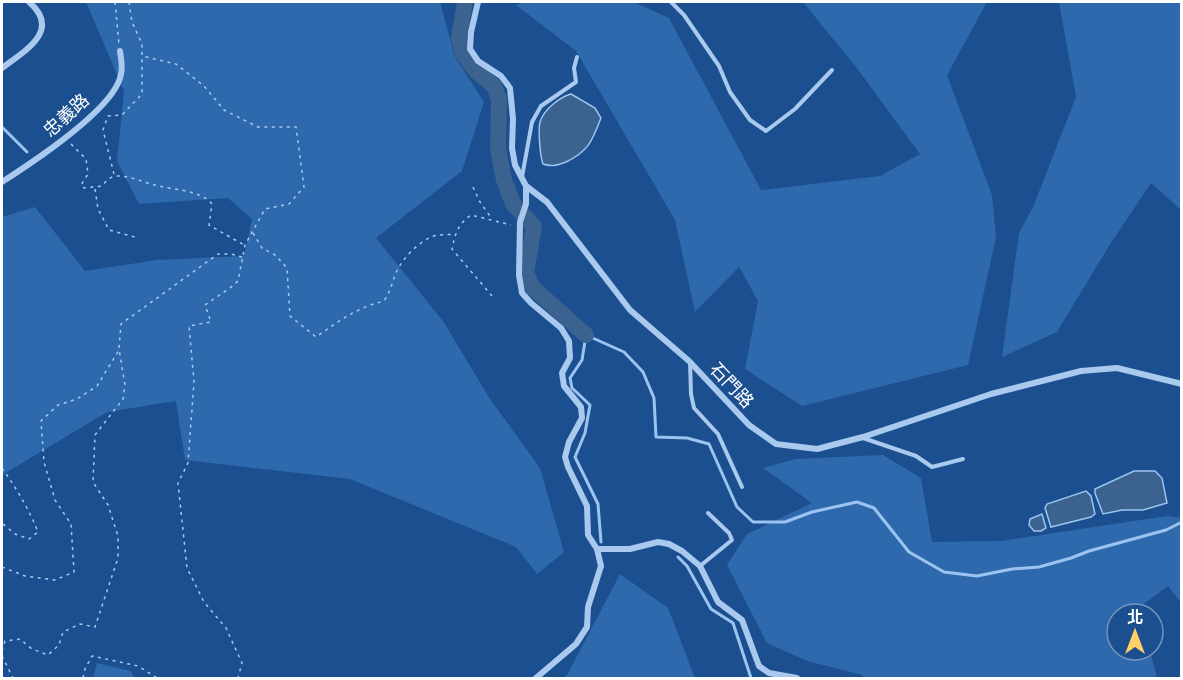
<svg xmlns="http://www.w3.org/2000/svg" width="1183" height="680" font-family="'Space Grotesk','Noto Sans TC',sans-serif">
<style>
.green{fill:#2e69ad}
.water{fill:#3c6290;stroke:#9cc4f0;stroke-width:1.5}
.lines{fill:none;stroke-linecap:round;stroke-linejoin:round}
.stream{stroke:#9cc4f0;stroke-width:3}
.river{stroke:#3c6290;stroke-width:16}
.path{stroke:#a9c9ee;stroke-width:1.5;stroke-dasharray:3 4.5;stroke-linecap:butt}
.service{stroke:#a9c9ee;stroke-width:4}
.minor{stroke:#a9c9ee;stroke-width:6}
.labels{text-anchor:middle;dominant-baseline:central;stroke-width:4.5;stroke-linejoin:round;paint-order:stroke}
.street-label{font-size:18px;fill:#fff;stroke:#1b4f8f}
</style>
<rect width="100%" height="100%" fill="#1b4f8f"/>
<g class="green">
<polygon points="86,2 440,2 455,57 484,102 462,171 376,238 443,321 490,399 540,468 564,552 537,574 516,547 350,479 185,460 176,401 107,412 2,475 2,217 35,207 85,271 157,260 244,256 252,219 228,198 139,204 117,161 124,91"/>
<polygon points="526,2 634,2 669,18 761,190 880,176 920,154 856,67 803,2 987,2 947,75 992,195 996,237 968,365 802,406 745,369 758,301 739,267 695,312 675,220 576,51 516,5"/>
<polygon points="1059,2 1181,2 1181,210 1151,183 1109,246 1057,332 1002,357 1019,233 1033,207 1076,97"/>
<polygon points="883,455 921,478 932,542 1001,541 1167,516 1181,518 1181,603 1168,586 1140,607 1142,614 1117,614 1117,650 1150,650 1157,678 864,678 862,675 807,661 767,643 727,565 747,534 812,503 763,468 795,459"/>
<polygon points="620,574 668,608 695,678 562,678 567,675"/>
<polygon points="97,663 131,671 134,678 93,678"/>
</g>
<g class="water">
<path d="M571,94L595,108L601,118C592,141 589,151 566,162C558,165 552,167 543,164C540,156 538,130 540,122C544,109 560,97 571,94Z"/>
<polygon points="1134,471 1155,471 1162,478 1167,503 1143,510 1122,510 1103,514 1095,493 1095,489"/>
<polygon points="1086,491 1091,496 1095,514 1091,517 1051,527 1045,508 1047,504"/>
<polygon points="1042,514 1046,528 1041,531 1034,531 1029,525 1030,519"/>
</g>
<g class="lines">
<g class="stream">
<polyline points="2,127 27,152"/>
<polyline points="601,542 598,504 575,457 585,433 590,405 572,388 570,378 582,360 586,335 624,352 643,372 654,398 656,437 687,438 709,444 737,507 753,522 785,522 812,512 857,502 874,508 909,552 944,572 977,576 1012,569 1039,567 1071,558 1089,551 1166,530 1182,522"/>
<polyline points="678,557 687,566 711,609 733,623 751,678"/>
</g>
<polyline class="river" points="465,2 459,38 463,54 476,71 494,86 499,99 498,149 504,180 513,204 534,226 526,273 533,288 586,335"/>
<g class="path">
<polyline points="115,2 119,44"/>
<polyline points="129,2 132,22 142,44 142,56 176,64 204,86 224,110 258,127 296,127 304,187 289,204 265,209 245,245 238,281 230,288 205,305 211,322 189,326 194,382 188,463 178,483 187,568 204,602 226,628 242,663 238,678"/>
<path d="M71,144L86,159L88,174L81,185L84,188L102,186C106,181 111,176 117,176C132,176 144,183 159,186C175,190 200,190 212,204L209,225L244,245"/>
<polyline points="114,174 103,130 108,116 122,115 142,94 142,56"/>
<polyline points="473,187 480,202 492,219"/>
<polyline points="95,189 98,209 109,230 135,237"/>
<path d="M253,233L262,248L275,255L287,268L290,316L316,337C339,321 356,308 384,301C390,292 392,284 395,275C401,260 416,244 431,237C438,234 447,235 455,234"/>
<path d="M492,296L452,249C455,234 458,224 471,215L511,225"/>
<path d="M2,468C16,488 29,509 38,532L29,539L15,534L2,523"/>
<polyline points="2,567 25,576 55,580 74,572 71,524 55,500 44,462 41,421 58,405 77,399 97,386 119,350"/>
<polyline points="2,651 5,641 20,639 32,649 48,655 59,645 63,632 80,624 95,627 118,558 118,536 108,505 93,482 95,435 123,399 125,385 119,349 121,324 218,254 231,254 242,257"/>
<polyline points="2,656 13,678"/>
<polyline points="83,678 85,669 92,656 138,666 157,678"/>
</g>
<g class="service">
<polyline points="671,2 684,15 719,66 730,92 750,120 766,131 795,109 832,70"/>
<polyline points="522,177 532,122 541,106 576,82 574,68 577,57"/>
<polyline points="690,362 691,394 694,408 718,434 742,487"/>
<polyline points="863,438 916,456 932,467 963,459"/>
<polyline points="700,566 732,540 729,533 708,513"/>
</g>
<g class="minor">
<polyline points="478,2 471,32 470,49 478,61 501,76 510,88 513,119 512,148 515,165 526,186 547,202 630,310 689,361 749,425 776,444 817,449 863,437 991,394 1081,371 1117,368 1182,384"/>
<path d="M2,68C25,51 62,30 29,2"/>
<path d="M2,182C30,164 116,108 121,74C123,67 121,58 120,51"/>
<polyline points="526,186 526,204 520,222 519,275 522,293 531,303 561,328 569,341 570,358 562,373 564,386 581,407 582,418 569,442 565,457 568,467 587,506 588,535 597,549 630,549 658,542 669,544 682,551 700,566 718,602 742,620 759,666 769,673 797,678"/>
<polyline points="536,678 576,644 587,627 588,607 601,566 597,549"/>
</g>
</g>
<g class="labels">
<g class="street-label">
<text transform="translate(66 115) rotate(-42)">忠義路</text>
<text transform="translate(732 385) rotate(47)">石門路</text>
</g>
</g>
<rect width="1183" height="680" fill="none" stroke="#ffffff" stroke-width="6"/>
<g transform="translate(1135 632)"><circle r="28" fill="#1b4f8f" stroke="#7695bc" stroke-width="1.5"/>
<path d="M0-4.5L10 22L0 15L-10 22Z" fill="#ffd166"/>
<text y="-9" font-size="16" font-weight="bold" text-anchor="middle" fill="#ffffff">北</text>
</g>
</svg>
